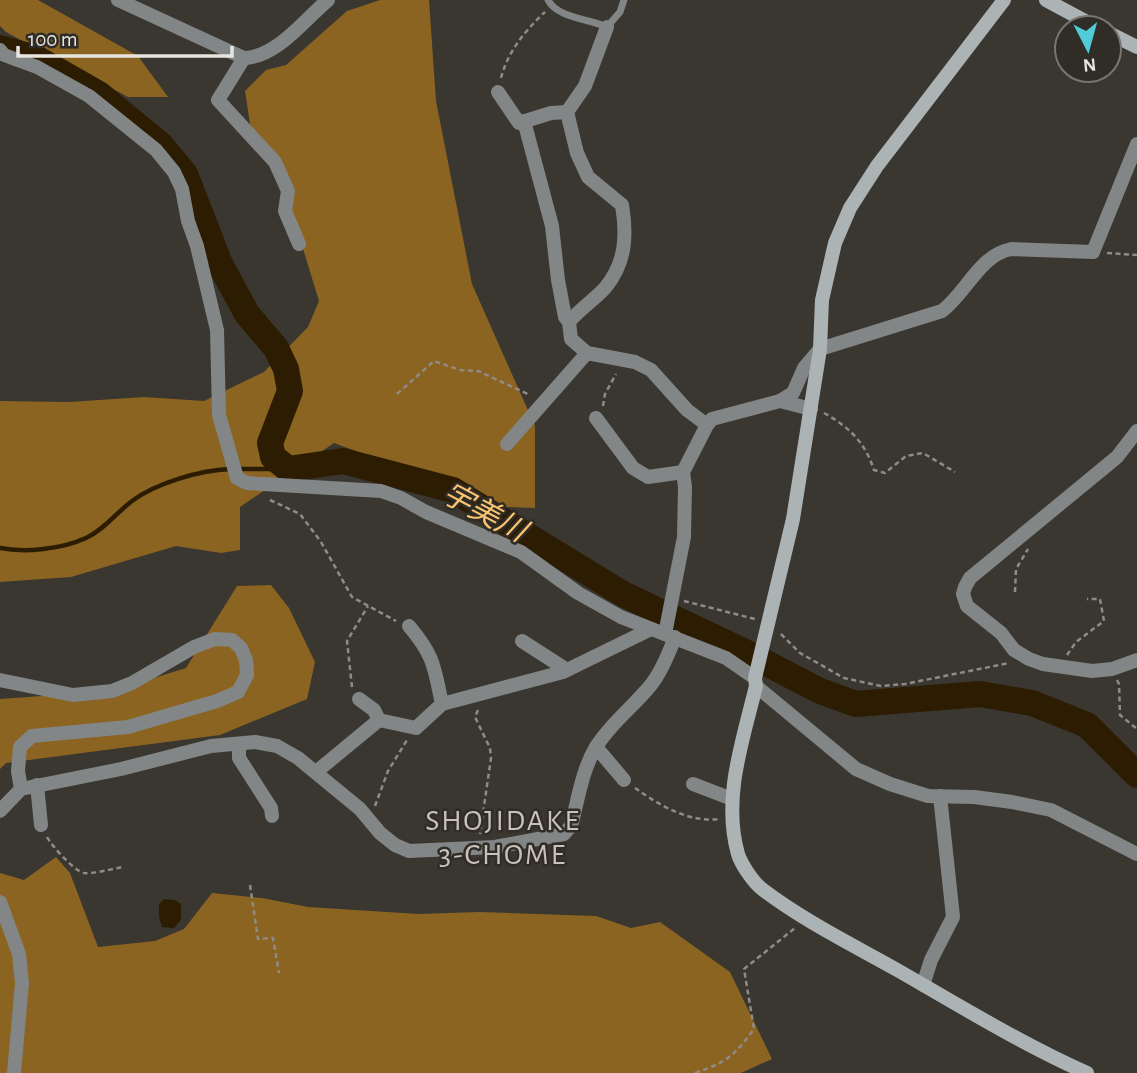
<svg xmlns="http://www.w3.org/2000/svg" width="1137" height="1073" font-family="'Alegreya Sans','Noto Sans JP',sans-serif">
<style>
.forest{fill:#8b6422}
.water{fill:#2c1c02}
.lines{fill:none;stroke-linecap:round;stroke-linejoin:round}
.stream{stroke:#2c1c02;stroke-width:4.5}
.river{stroke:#2c1c02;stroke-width:26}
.path{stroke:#8f8b86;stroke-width:2.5;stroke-dasharray:5 3.5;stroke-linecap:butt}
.lane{stroke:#828687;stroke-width:7}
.street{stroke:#828687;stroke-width:14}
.secondary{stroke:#acb3b4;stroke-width:14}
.labels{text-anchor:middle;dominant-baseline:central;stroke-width:5;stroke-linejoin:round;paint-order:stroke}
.water-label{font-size:30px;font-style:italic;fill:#fac470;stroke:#302c26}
.neighbourhood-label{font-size:30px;letter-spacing:2px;fill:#c8c2ba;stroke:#302c26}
</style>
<rect width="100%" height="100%" fill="#3a3630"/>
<g class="forest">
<polygon points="0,0 38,0 138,56 168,97 128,97 6,32 0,26"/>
<polygon points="380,0 429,0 436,101 472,284 535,426 535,508 507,507 334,443 240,507 240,550 221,553 176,546 71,577 0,582 0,401 69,402 144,397 204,401 264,372 308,327 319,301 279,170 250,124 245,91 266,70 286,65 347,11"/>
<polygon points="271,585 289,608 315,662 307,699 220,735 6,763 0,769 0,699 112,691 186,668 237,586"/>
<polygon points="56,857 70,873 98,947 155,941 184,929 212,893 262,898 308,907 419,914 479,912 596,916 631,928 660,922 730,972 772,1059 741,1073 0,1073 0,873 24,880"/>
</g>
<polygon class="water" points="164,899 175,900 181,904 181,920 174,928 162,927 159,917 159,904"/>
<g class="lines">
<g class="stream">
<polyline points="239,469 288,469"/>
<path d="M0,548C25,553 62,549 86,538C104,530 117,512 132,501C156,483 201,470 230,469"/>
</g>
<polyline class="river" points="0,48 36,58 99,94 161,145 185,174 220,264 247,314 276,348 286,369 290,391 270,443 273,457 288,469 343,461 453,490 623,594 745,652 820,691 856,704 980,694 1032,703 1087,725 1137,775"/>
<g class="path">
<path d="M501,78C508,51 525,31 545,12"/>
<polyline points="1107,253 1137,255"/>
<polyline points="397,394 434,361 460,370 478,371 530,395"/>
<polyline points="603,406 605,394 616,374"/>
<path d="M824,413C849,427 865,442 874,470L885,473L906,456L923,453L955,472"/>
<polyline points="270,500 300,514 321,542 352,597 396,621"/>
<polyline points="1015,592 1016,569 1028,549"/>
<polyline points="684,601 755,619"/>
<polyline points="781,634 800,653 844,678 881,686 905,684 1009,663"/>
<polyline points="1067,655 1076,642 1104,621 1100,599 1087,599"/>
<polyline points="1117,680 1119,684 1120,715 1137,729"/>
<polyline points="352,687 347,641 368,606"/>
<polyline points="478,710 475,717 490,748 491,758 480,834"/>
<path d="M635,788C659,805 689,823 719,819"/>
<polyline points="375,806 388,771 407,740"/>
<path d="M47,837C52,846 74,871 84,873C95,874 111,869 123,867"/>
<polyline points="250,885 258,939 273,938 279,973"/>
<path d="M695,1073C727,1062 734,1056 754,1029L744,969L795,928"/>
</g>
<path class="lane" d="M548,0C557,18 590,19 607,27L620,12L624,0"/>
<g class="street">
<path d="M118,0L244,58C277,57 304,20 328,0"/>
<path d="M607,27L585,86L567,112L577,153L588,177L622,205C627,235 626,263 605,288C594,300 580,309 569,322L571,339L587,353L635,362L651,370L687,410L707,425"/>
<polyline points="0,50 4,55 37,67 89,96 156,150 174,172 182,189 188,221 197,246 217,330 219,415 237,478 247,483 381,491 401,498 426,512 521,552 578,593 621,617 726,658 755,678"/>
<polyline points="244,58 218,100 275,162 288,191 285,211 299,244"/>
<polyline points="498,92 519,123 551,113 567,112"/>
<polyline points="524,121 552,226 558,280 565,317 569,322"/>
<path d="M780,401L793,393L804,368L820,349L942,311C966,293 980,255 1011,249L1093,252L1137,144"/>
<polyline points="596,418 633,468 648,477 683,472"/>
<polyline points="1137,431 1117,457 970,578 965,587 963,594 967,606 1001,633 1014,650 1029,659 1043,664 1092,671 1112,669 1137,660"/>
<polyline points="507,444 587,353"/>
<path d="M409,626C435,657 434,667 442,704"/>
<polyline points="665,634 684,537 685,487 683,472 707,425 712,419 780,401 811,409"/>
<polyline points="522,641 567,670"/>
<polyline points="0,680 73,695 112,691 132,683 194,647 215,639 232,640 241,648 246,660 247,675 238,692 217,701 128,727 32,736 20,747 18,771 21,789"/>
<polyline points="756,686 856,769 890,784 928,796 974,797 1012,802 1051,810 1137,854"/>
<polyline points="359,699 374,710 379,720"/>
<polyline points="239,744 239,758 271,808 272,816"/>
<polyline points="596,747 624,780"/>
<polyline points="316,772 379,720 416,728 442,704 563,672 649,630"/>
<polyline points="693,784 732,799"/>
<polyline points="37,785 41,825"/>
<path d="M0,811L21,789L121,769L211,746L255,742L277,746L298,758L360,809L380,833L395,845L409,851L495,847L564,834L571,826C578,800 582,770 596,747C610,724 632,708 650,686C661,673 669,653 675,637"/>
<polyline points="0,902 19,954 22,983 14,1073"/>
<polyline points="923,985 931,960 953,917 940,796"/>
</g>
<g class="secondary">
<path d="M1004,0L877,166L850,208L835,243L822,300L820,349L793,519L755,678L756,686C743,740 722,798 738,854C741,864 753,882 762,889C804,921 853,945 899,971C960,1006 1022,1044 1087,1073"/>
<polyline points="1046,0 1098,28"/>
<polyline points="1109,33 1137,47"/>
</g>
</g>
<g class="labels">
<g class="water-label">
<text transform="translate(484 513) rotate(28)">宇美川</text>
</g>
<g class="neighbourhood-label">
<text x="503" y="821">SHOJIDAKE<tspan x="503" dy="34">3-CHOME</tspan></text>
</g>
</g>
<g transform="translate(1088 49) rotate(174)"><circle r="33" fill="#302c26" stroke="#797671" stroke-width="2"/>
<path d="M0-5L12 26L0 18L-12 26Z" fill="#52cbd8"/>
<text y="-10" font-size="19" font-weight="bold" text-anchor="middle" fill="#e7e5e1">N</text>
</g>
<path d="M18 46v10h214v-10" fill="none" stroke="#e7e5e1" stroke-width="3.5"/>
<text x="28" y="46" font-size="21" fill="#e7e5e1" stroke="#302c26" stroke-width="5" paint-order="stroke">100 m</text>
</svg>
